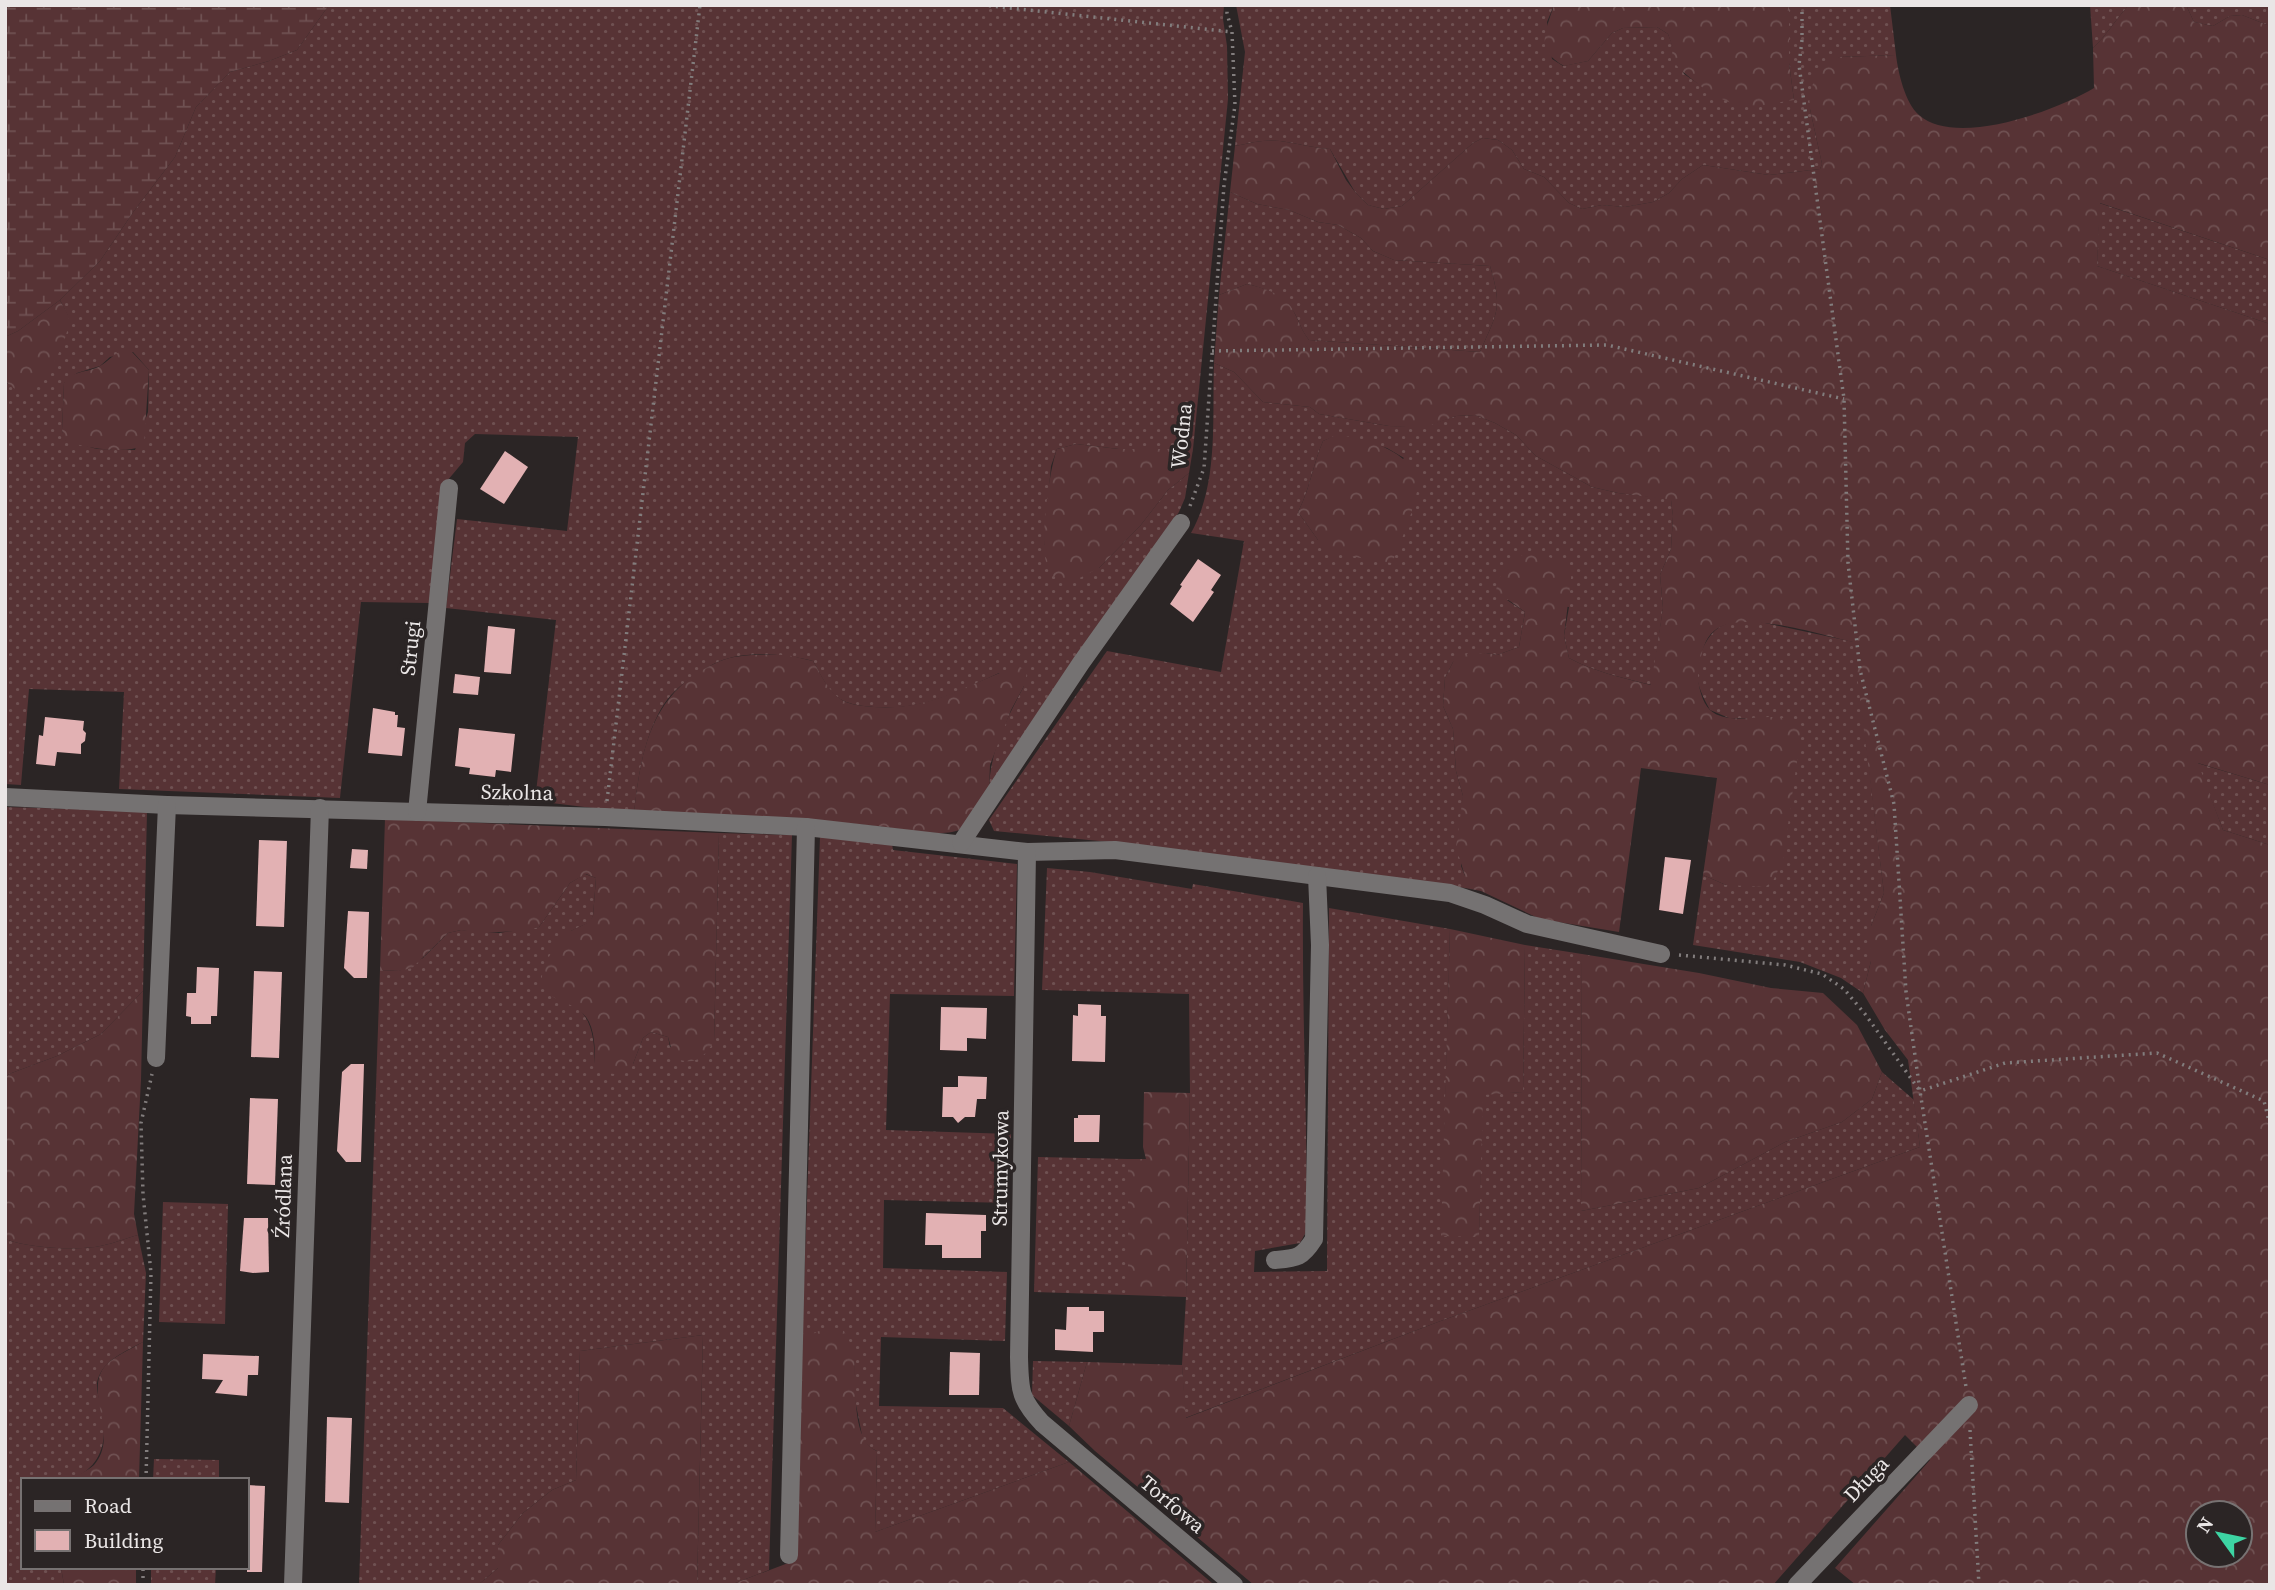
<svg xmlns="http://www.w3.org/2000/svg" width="2275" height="1590" font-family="'Source Serif 4',serif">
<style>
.grass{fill:url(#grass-dots);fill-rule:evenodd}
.forest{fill:url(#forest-crowns);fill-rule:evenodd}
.wetland{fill:url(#wetland-marsh)}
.building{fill:#e2b1b3}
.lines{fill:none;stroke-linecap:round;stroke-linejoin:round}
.path{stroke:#827d7d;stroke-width:3.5;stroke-dasharray:2 5;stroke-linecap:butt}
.minor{stroke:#757272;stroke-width:18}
.labels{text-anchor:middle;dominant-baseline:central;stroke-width:7;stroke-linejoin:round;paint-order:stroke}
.street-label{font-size:21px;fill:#eae6e6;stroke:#2b2525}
</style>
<defs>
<pattern id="grass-dots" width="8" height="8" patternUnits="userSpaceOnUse" patternTransform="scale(1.75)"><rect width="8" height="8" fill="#573335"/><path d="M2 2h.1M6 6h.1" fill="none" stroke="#6f5152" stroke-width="1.8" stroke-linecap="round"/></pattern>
<pattern id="forest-crowns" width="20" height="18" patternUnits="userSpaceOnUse" patternTransform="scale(1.75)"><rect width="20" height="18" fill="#573335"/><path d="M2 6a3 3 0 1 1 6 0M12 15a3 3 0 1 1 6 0" fill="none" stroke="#6f5152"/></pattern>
<pattern id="wetland-marsh" width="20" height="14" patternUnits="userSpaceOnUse" patternTransform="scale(1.75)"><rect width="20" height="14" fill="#573335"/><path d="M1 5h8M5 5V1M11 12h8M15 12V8" fill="none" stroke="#6f5152"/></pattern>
</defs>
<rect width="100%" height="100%" fill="#2b2525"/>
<g class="grass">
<path d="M329,5H1224L1223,19L1227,46L1228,99L1193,449H1119L1076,444L1057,449L1051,466L1044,545L1099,568L1140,526L1168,490L1189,473L1185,498L1179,512L989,790C990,750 1006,720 1024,686L999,673C957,692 922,711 874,707C864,706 851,705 842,700C828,693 821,674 813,661C785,654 745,650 718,662C710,665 702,671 695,676C681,684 669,695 661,709C643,741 638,777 634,813L535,801L556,620L446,608L457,519L567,531L578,437L475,434L465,443L463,462L442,487L430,603L361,602L340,798L119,789L124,692L29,689L21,785L5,784V381L7,384L68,316L60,300L100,261L134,211L175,157L196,107L230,72L269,61L297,50ZM133,352L149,370L148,412L135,450L97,449L65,440L62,430L64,383L77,373L100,366L110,357Z"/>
<path d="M1236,5H1554L1547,22L1552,59L1563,66L1588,61L1612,33L1623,28L1657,27L1668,34L1684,74L1709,91L1794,100L1789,63V5H1890L1896,55L1839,57L1810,109L1822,164L1820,169L1769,175L1703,165L1682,179L1669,193L1653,202L1625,207L1602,205L1582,209L1569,203L1544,177L1524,169L1512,150L1498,140L1483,138L1473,143L1402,206L1384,209L1368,205L1355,192L1330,149C1313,148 1297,143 1280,141C1265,139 1250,143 1235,146L1245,52Z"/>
<path d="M2090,5H2129C2116,19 2107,35 2093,48Z"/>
<polygon points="2186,5 2270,5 2270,26 2242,15 2230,16 2213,26 2194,22"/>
<path d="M1230,192L1257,204L1289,210L1318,222L1338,225L1361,238L1373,251L1394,260L1490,266C1503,309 1497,313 1480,352L1309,340C1300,328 1301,325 1295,314C1286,296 1265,288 1247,284L1219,295Z"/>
<polygon points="2099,203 2270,260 2270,324 2097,266"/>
<path d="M1214,363L1234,372L1263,402L1310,407L1319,414L1389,426L1423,427L1456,416L1475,415L1495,423L1516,435L1536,456L1592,487L1618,493L1671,499L1673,516L1671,549L1660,575L1663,608L1652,685C1623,678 1595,672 1569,658L1564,636L1569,607L1507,600L1525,612L1519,647L1497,655L1486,653L1453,662L1445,678L1443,706L1453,729L1456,771L1463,796L1461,866L1465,876V888L1120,843L994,831L989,820L1107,651L1221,672L1244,541L1191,533C1219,483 1212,419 1214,363ZM1338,435L1387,448L1404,458L1318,540L1298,512C1310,489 1313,464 1323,441Z"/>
<path d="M1751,620L1854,642L1884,893L1871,926V961L1863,993L1841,978L1800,962L1693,945L1703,875L1726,885L1747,718H1729L1710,710C1704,699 1697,686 1697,673C1698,653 1709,628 1729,623C1736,621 1744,621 1751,620Z"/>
<polygon points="2197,763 2270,785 2270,845 2223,830"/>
<polygon points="5,807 147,811 143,991 101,1034 57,1056 9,1074 5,1078"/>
<path d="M719,833L792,835L769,1570L730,1585H697L703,1335L580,1351L576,1480L552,1490L523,1513L498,1545V1568L478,1585H359L380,970L399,971L423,958L448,933L461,930L499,933L539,927L570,883L585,874L596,878L593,916L590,922L571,931L580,1010C594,1025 594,1044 595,1064H633L643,1038L651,1032L668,1037L670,1047L714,1042Z"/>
<polygon points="820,837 892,844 893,850 1017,864 1014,996 890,994 886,1130 1011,1134 1009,1203 884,1200 883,1268 1007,1272 1005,1341 881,1337 879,1406 1003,1408 1069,1462 875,1532 877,1451 871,1448 863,1440 855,1400 854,1359 802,1339"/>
<path d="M1047,868L1090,872L1192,889L1193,884L1303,903C1302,1011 1307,1118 1307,1225L1306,1232L1300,1243L1255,1251L1254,1272L1327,1271L1329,908L1450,929L1442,1235L1479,1236L1482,1094L1523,1092L1525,945L1582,954L1581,1211L1699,1188L1785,1142L1842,1122L1872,1099L1882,1072L1914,1100L1920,1147L1438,1322L1185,1418L1182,1365L1186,1297L1190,1093L1189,994L1042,990Z"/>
<polygon points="1038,1157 1128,1159 1128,1295 1034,1292"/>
<polygon points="163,1202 228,1204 225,1324 159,1322"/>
<path d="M138,1235L146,1273L143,1342C128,1350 108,1358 100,1374C92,1388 102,1402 103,1416C107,1445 100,1467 72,1479C62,1483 35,1480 23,1480V1567H61L64,1585H5V1239C29,1248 69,1250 95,1247C109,1245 124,1239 138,1235Z"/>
<polygon points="1033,1361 1087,1362 1069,1426 1032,1395"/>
<polygon points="154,1459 219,1460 219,1480 153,1480"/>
<polygon points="151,1567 216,1567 215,1585 151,1585"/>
</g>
<g class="forest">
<path d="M1554,5H1789V63L1794,100C1778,102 1761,107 1745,106C1721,105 1687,77 1671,60L1673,48L1668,34L1657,27L1623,28L1612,33L1588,61L1564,66C1534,49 1546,31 1554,5Z"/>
<path d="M2129,5H2186L2194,22L2213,26L2230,16L2242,15L2270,26V260L2100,203L2097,266L2270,324V785L2198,763L2223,830L2270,845V1585H1856L1835,1568L1930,1460L1905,1435L1773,1585H1254L1095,1451L1069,1426L1087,1362L1182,1365L1186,1418L1438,1322L1920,1147L1908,1060L1885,1030L1863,993L1871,961V926L1884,893L1853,642C1821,635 1739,608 1714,631C1704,639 1702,653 1699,665C1696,677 1700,700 1710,710C1725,724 1754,716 1772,717C1784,717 1793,720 1802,726L1783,860L1773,881L1765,887L1726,885L1703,875L1717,778L1641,768L1619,932L1540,919L1481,891L1465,888V876L1456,847L1463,796L1456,771L1453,729L1443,706L1445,678L1453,662L1463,654L1486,653L1497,655L1519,647L1525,612L1496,591C1505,545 1540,546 1572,570L1564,636L1569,658C1595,672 1623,678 1651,685L1663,608L1660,575L1671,549L1673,516L1671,500L1618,493L1592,487L1536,456L1516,435L1495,423L1475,415L1456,416L1423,428L1389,426L1319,414L1310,407L1263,402L1234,372L1214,363L1219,295L1247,284C1265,288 1287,295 1295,314C1300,324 1302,331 1309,340L1480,352C1497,313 1503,309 1490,266L1394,260L1373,251L1361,238L1338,225L1318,222L1289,210L1257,204L1230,192L1235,146C1250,143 1265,139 1280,141C1297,143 1313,148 1330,149L1346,180L1355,192L1368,205L1384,209L1402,206L1473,143L1483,138L1498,140L1512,150L1524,169L1544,177L1569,203L1582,209L1602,205L1625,207L1653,202L1669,193L1682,179L1703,165L1769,175L1820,169L1822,164L1810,109L1809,94L1821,63L1839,57L1896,55C1898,72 1905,103 1919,115C1956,148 2058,110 2094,88L2093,48C2107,35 2116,19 2129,5ZM2198,1513H2240V1555H2198Z"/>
<path d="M60,300C62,305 66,310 68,315C73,334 47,380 31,390C29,391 21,393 20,393L5,381V337L18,331Z"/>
<path d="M119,352H132L149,370L144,445C128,455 82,448 64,440L62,430L64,383C72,370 88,373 100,366C107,362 112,356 119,352Z"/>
<path d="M1338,434C1377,444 1394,445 1421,477L1409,521L1392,563L1336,554L1318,540L1298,512C1310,489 1313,464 1323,441Z"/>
<path d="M1076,444L1119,449H1193L1189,473L1168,490L1140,526L1099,568L1068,584C1057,580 1049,575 1046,562C1040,540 1049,471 1057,449Z"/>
<path d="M787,655L813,661C821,674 828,692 842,700C850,705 864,706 874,707C932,711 966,684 1019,666L1027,672L1024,686L1011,710L990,765L989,790L963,828C945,839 905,829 884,827C801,817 717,816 634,813C641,748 652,691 718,662C738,653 766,655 787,655Z"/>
<path d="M385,819L719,833L714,1042C702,1059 695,1066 674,1058L668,1037L651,1032L643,1038L633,1064L622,1075L607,1073L595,1064C595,1049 595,1029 586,1017C570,995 523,1004 550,955C554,945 562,936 571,931C579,926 588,925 593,916L596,878L586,874L570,883L539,927L524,931L479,933L461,930L448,933L412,968L399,971L380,970Z"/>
<polygon points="1450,929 1525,945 1523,1092 1483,1095 1479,1237 1441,1236"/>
<polygon points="1582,954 1699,973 1771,988 1823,993 1857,1025 1882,1072 1872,1099 1842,1122 1785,1142 1699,1188 1581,1211"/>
<path d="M143,991L141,1080L134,1214L138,1235C124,1239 109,1245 95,1247C69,1250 29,1248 5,1239V1078L9,1074L57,1056L101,1034Z"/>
<polygon points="1144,1092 1190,1093 1186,1297 1128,1295 1128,1159 1146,1159 1143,1147"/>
<path d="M832,1329L844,1331C849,1340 853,1348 854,1358C857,1381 850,1440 877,1451L875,1532L1069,1462L1212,1583L730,1585L796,1560L802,1339L819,1331Z"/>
<polygon points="703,1335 697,1585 478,1585 498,1568 498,1545 523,1513 552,1490 576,1480 580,1351"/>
<path d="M143,1342L139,1480H71C78,1474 88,1471 94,1465C121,1435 82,1391 106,1365C116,1355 131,1349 143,1342Z"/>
<polygon points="61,1567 136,1567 136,1585 64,1585"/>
</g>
<polygon class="wetland" points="5,5 329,5 297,50 269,61 230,72 196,107 175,157 134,211 100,261 60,300 18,331 5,337"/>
<g class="building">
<polygon points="505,451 528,467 504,504 480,489"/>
<polygon points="1198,559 1221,575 1211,590 1214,592 1193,622 1170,604 1182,586 1180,585"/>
<polygon points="488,626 515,629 511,674 484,672"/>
<polygon points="455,674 480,677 478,695 453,693"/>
<polygon points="373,708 395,712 395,715 398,715 397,727 405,728 402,756 368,753"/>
<polygon points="45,717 84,721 83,730 86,733 85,741 81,744 81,754 57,752 55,766 36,764 39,735 43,736"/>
<polygon points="459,728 515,734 511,772 496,770 495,777 469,774 470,768 455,766"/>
<polygon points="259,840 287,841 284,927 256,926"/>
<polygon points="352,849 368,850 367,869 350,868"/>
<polygon points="1665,857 1691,860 1683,914 1659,910"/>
<polygon points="348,911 369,912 367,978 354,978 344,968"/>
<polygon points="197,967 219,968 217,1016 211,1016 211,1024 191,1024 191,1017 186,1016 187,993 196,993"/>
<polygon points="254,971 282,972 279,1058 251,1057"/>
<polygon points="1078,1004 1101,1005 1101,1016 1106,1016 1105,1062 1072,1061 1073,1015 1078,1016"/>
<polygon points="941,1007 987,1008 986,1039 967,1038 967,1051 940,1050"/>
<polygon points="351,1064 364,1064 361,1162 346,1162 337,1151 342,1072"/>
<polygon points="958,1076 987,1077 986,1099 977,1099 975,1117 965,1117 958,1123 953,1117 942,1117 943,1087 958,1087"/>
<polygon points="250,1098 278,1099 275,1185 247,1184"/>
<polygon points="1078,1115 1100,1115 1099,1142 1074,1142 1074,1118 1078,1118"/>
<polygon points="926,1213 986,1215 986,1231 981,1231 981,1258 942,1258 942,1245 925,1245"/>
<polygon points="244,1218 268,1218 269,1272 253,1273 240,1271"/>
<polygon points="1067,1307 1089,1307 1089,1311 1104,1311 1104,1332 1093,1332 1093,1352 1055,1350 1055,1329 1066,1330"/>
<polygon points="950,1352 980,1353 979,1395 949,1395"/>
<polygon points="203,1354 259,1356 258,1375 248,1375 247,1396 215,1393 223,1380 202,1379"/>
<polygon points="327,1417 352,1418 349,1503 325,1502"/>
<polygon points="247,1485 265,1486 262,1572 247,1572"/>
</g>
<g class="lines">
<g class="path">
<polyline points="982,5 1232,32"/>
<polyline points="1802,5 1802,40 1799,65 1844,399 1848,563 1860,670 1894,804 1906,992 1920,1091 2005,1063 2157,1053 2264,1101 2270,1125"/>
<polyline points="1212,351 1607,345 1844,399"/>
<polyline points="1190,506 1204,468 1224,185 1235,105 1232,32 1227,13 1227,5"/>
<polyline points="607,801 700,5"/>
<polyline points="1679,955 1785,965 1822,974 1844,989 1865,1014 1920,1091 1966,1387"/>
<polyline points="1970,1430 1979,1585"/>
<polyline points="146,1480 151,1273 143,1194 141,1123 152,1074"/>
<polyline points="143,1585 143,1567"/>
</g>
<g class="minor">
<polyline points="5,797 167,805 605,817 806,827 1027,852 1115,850 1450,893 1485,905 1527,924 1661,954"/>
<polyline points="417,812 449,488"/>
<polyline points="961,843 1081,663 1181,523"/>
<path d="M1027,852L1019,1357C1020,1390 1019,1398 1042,1423L1234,1585"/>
<polyline points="156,1058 167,805"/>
<path d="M1275,1260C1297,1258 1302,1258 1314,1239L1320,945L1317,876"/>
<polyline points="789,1555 806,827"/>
<polyline points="293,1585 320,808"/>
<polyline points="1797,1585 1969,1405"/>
</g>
</g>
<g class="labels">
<g class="street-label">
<text transform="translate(1181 436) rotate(-84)">Wodna</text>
<text transform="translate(410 648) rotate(-84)">Strugi</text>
<text transform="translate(517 792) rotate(1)">Szkolna</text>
<text transform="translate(1000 1168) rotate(-89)">Strumykowa</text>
<text transform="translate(283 1196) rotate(-88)">Źródlana</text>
<text transform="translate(1866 1479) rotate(-46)">Długa</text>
<text transform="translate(1173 1504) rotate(40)">Torfowa</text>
</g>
</g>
<rect width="2275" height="1590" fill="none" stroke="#eae6e6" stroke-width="14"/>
<rect x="21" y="1478" width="228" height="91" fill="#2b2525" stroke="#777272" stroke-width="2"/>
<rect x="35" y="1501" width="35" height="10" fill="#757272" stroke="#777272" stroke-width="2"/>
<text x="84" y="1513" font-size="21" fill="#eae6e6">Road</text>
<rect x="35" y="1530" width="35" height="21" fill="#e2b1b3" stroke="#777272" stroke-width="2"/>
<text x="84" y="1548" font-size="21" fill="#eae6e6">Building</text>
<g transform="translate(2219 1534) rotate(303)"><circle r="33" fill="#2b2525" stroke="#777272" stroke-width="2"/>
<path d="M0-5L12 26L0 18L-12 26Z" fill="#3dd4a3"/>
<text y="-10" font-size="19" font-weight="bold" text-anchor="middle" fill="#eae6e6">N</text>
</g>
</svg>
